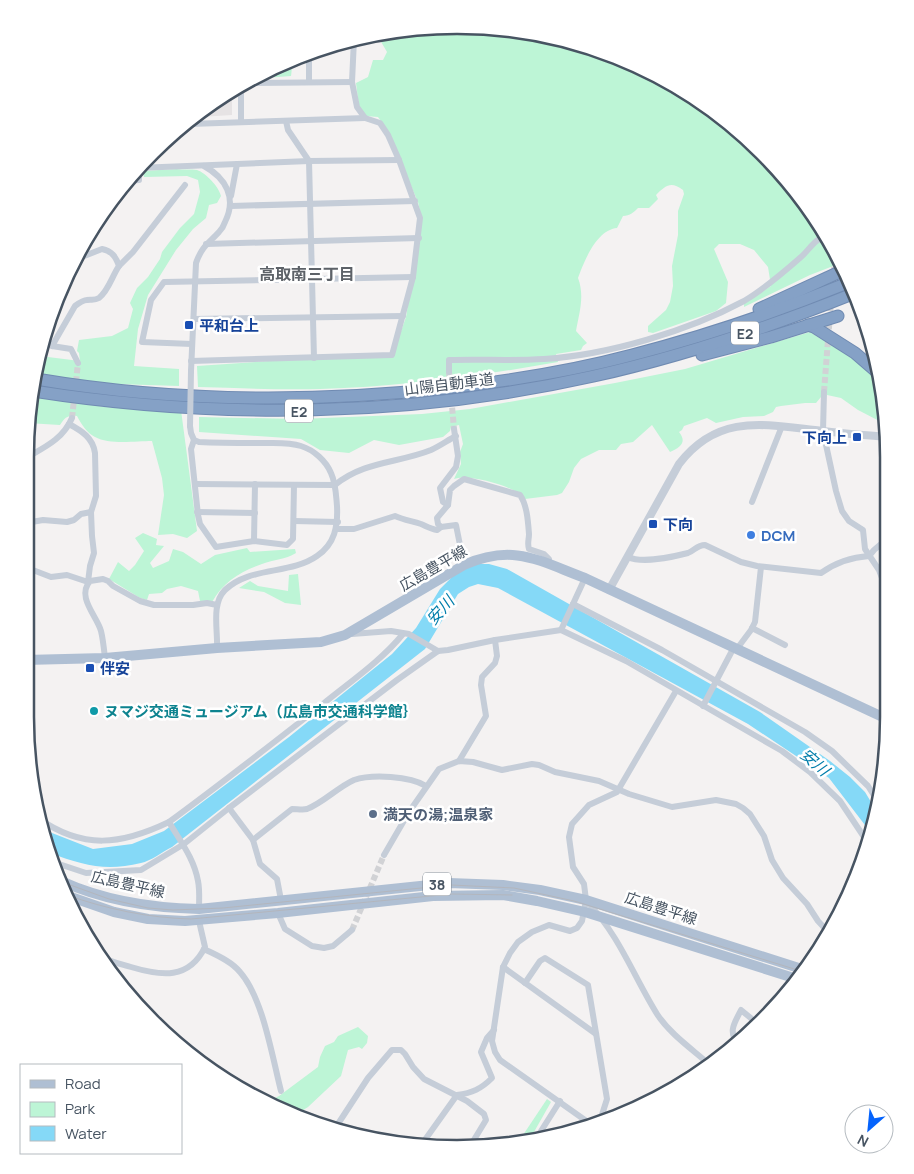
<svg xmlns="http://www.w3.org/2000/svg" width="914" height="1174" font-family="Manrope,'Noto Sans JP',sans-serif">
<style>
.education{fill:#e6e3e4}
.green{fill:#bdf5d6}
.water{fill:#85d9f7}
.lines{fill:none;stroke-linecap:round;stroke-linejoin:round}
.minor-tunnel{stroke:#d1d2d5;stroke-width:6;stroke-dasharray:6 3;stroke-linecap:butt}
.motorway-casing{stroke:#708bb2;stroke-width:13}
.minor{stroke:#c5cdd8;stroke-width:6}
.tertiary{stroke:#c5cdd8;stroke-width:8}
.primary{stroke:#afbfd3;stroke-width:10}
.motorway{stroke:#85a1c6;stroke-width:11}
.tram{stroke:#b3b6bd;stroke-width:1}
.minor-bridge{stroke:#c5cdd8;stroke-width:6}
.transit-dot{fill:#1a4fb4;stroke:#fff;stroke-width:2}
.shop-dot{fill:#3f7fe0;stroke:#fff;stroke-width:2}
.culture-dot{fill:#0f9aa8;stroke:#fff;stroke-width:2}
.service-dot{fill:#5c6f8a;stroke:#fff;stroke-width:2}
.labels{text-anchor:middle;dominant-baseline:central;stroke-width:5;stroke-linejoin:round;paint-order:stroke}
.shield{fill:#fff;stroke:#7e8791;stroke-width:1}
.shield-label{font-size:14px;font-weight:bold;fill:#475462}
.transit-label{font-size:15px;font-weight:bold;fill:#164399;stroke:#fff;text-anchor:start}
.street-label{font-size:15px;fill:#475462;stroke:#fff}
.shop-label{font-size:15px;font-weight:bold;fill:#366cbe;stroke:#fff;text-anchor:start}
.culture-label{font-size:15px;font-weight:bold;fill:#0d838f;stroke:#fff;text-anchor:start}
.service-label{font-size:15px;font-weight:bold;fill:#4e5e75;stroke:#fff;text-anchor:start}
.neighbourhood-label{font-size:16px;font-weight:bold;fill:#5d6268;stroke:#fff}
.water-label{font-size:16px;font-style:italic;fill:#027eab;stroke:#fff}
.rim{fill:none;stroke:#475462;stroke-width:2.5}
</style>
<rect width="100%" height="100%" fill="#f4f2f2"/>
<polygon class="education" points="232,91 232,115 200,117"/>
<g class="green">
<path d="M485,26L569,40L648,69L720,114L782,172L831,241L841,263L810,275L744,307V303L771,286L768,267L754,250L740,244H719L714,249L728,282L726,303L716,311L653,333L648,332V326L666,310L670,302L673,286L672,266L678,235V211L684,194L683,190C671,181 666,185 656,195L658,199L649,208H638C634,212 630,216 623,216L617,228C596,230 584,262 578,278C585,296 579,314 576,331L587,343L583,346L581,350L556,354L558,362C479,376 400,387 320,389C279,390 238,388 198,387L197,366L313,358L392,357L406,317L422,220L418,202L386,128L378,117L366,116L359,107L356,83L368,77L373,60H383L387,52L380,40L382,33L400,29Z"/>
<polygon points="293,59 291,76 250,79"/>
<path d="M177,169C183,170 191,169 197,170C206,173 219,187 221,196L217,203L209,205L206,218L193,229L176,250L148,295L138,329L134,366L179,369V386L83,383L37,374L40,356L80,361L79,353L77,351L79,340L112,336L128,328L133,309L130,303L137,288L148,277L160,259L162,252L180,228L194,214L200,192L198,180L187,176L144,177L143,171Z"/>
<path d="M810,332L858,362L879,382L887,425L858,410L841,398L827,395L826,391L816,403H805L781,406L776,407L773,412L764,416L743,417L716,423L707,418L684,426L682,430L679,432C687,442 681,447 670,452L652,425L633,442L621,444L616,450H599L581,459L574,468L569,482L562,493L557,495L525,499C516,486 469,474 454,479L461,464L460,452L463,444L459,425L451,427L450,431L443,437L399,445L374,440L349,453L320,450L301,439L199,432V417L299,419L422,414L470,409L615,383L685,369Z"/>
<path d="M33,395L105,407L181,410L197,531L187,538L173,534L158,535L164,495L162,478L152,441C136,441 109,445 95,437C87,433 81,424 77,416C68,415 65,417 60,425L27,423Z"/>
<path d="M143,533L157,539L156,545L164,546L150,563L153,568L169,561L173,549L183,552L201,564L215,555L247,548L250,552L295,549L296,553C285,560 274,559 262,564C241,571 223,582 212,602L200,601L198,591L181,586L167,589L162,593L149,594L147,600L140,598L109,579L118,562L129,571L135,565L144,551L135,538Z"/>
<polygon points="298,574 301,605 285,603 264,592 239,588 250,581 258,586 288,591 289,575"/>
<polygon points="358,1027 368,1036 367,1043 362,1049 359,1047 348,1050 341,1076 308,1107 297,1114 267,1102 279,1096 318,1067 320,1057 325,1046 334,1042 338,1036"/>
<polygon points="547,1099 551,1102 530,1139 519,1141"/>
</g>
<path class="water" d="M479,564H489L507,569L760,712L830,761L850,777L865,792L877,812L871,833L829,778L748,724L498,588L478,584L469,587L458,594L425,649L172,847C162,852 151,861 141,863C105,872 83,865 50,853L39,824L52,833L93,849L132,844L164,831L289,737L392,654L416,628L440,589L452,577L468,566Z"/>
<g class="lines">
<g class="minor-tunnel">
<polyline points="832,291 836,251"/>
<polyline points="449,372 454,429"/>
<polyline points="824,392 831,301"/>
<polyline points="72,418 78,363"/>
<polyline points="352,930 384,855"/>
</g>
<g class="motorway-casing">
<g id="motorway">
<polyline points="759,309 844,270"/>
<polyline points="808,325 814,327 855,353 877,372"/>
<polyline points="702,355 771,337 838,316"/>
<path d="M36,379C172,402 311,403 448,388C509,381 572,371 632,355C706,336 779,311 850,282"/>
<path d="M33,391C219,420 411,417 594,376C683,356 770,327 855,293"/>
</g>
</g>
<g class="minor">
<polyline points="332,45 354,44"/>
<polyline points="309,82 309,52"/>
<polyline points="241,83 352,82"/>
<polyline points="286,121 288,130 309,161 314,358"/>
<polyline points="241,122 241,83"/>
<polyline points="190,124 365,118"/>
<polyline points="137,168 309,161 399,160"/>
<polyline points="126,181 139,180 139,168"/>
<polyline points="231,196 237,164"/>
<polyline points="231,206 415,201"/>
<polyline points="206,244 419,238"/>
<polyline points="119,266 133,252 185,185"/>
<polyline points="194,319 403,316"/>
<polyline points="44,338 52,346 71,349 78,363"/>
<polyline points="192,344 142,342 151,300 164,282 413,277"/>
<path d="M52,346L75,306C79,303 83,300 87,300C91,299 94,301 99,298C109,290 112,276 119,266C116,257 112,251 102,249L74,260"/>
<polyline points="191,361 392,355 413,277 420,218 399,160 388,135 380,123 365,118 357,107 352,82 354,39"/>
<path d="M191,371L196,263C202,246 208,244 219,232C222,229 224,225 225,222C237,198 226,178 204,166"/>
<path d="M449,372V360C481,359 513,361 544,359C608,355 688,331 744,301C764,289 784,272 801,257C810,249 815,238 827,236"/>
<polyline points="824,392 823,431 836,491 842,511 849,521 863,530 865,549 879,570 889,597"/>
<path d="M190,426L191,433L194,440L199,442C220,443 242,443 264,443C276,443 289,442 301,446C314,450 326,461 331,473C336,484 336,495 337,506C338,526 335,544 317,556C290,575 250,566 225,590C211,604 218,630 217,648"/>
<polyline points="194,440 191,449 198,515 200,524 216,547 254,541 287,545 293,539 294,485"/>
<path d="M26,458C45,447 63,439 72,418"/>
<path d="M195,484L335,485C364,461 399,463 431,450C440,446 448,440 456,436"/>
<polyline points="752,502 782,426"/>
<polyline points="448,505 443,502 440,488 456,467 458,456 454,429"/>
<polyline points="197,512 255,513"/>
<polyline points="294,521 338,522"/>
<polyline points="26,523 43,520 67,522 74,520 81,514 91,512"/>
<path d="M336,529H354L395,516C404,520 412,521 421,524C426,526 431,529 437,530L441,527"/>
<polyline points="254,541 255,484"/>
<path d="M628,557C643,564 672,557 688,553C694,551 697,545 705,545L741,562L757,566L821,573C835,563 853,557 869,556L874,550L888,538"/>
<path d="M464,565L456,525L441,527L438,524L437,518L448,505L450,490L454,486L464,479L520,495C527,505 528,521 529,534C529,540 527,543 529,549L544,554L549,559L548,562"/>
<path d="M25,567L51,577L67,575L88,582L90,566L94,553L92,536L91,512L96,496L95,453C93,438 82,431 69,424"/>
<polyline points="573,604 662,650 805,732 832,751 868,786 875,797 879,807"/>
<polyline points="752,628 785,645"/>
<polyline points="561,630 585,578"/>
<polyline points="352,634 391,631 409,634 438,651"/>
<polyline points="736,650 751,630 755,622 761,567"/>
<polyline points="25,651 36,659"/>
<path d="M105,658C104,649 103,639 101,631C97,616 76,597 90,581L103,579L108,581L113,586L140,601L154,605H193L207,603L217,605"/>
<polyline points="703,706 733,649"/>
<polyline points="459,761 486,716 481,685 482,677 495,663 497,656 495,640"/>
<polyline points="229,808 253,840 260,864 277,879 281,900"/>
<path d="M38,818C83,850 121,845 169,822C180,841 194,858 198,881C200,890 199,900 199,909"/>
<path d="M169,822C221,784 272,744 323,704C350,682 381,661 403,634"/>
<path d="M253,840L292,809C297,809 303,810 307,809C323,803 338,787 354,780C372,774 410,776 426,786"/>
<polyline points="384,855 409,812 439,769 459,761 473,762 502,770 532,764 539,765 555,772 599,781 629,794 672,807 716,800 736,804 743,808 750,814 764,836 772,860 783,878 807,904 818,921 829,933"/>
<polyline points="53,862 86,873 141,870 184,844 229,808 397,680 438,651 448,650 495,640 561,630 626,661 782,751 810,772 840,801 868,843"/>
<path d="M588,903C619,935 634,977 657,1014C670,1034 692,1049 710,1065"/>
<polyline points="278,913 285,929 312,946 324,948 333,946 352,930"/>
<path d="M204,949C216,955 231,961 240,972C263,998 272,1056 281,1091"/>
<path d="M101,957C111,962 121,964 131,967C161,976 189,980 205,947L199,921"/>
<polyline points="503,967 596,1034"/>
<polyline points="525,983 540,961 545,958 588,985 607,1099 600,1121"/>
<path d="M738,1044C728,1031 734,1024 741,1010L758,1024"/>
<polyline points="592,1125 500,1060 495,1052 492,1041 503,967 510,953 518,942 532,932 549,925 570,931 577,928 582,921 586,900 584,884 573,867 569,837 572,824 589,805 617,792 676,691"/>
<polyline points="334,1130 368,1078 392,1050 401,1050 405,1054 413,1067 424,1079 467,1101 484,1114 486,1120 469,1148"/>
<polyline points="536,1139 560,1101"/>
<path d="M422,1144L457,1095C472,1093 481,1089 492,1078L481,1052L487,1038L494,1030"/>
</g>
<path class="tertiary" d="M609,590L679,464C719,412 766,425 823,431C845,434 866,435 888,437"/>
<g class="primary">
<path d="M25,660L105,658L217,648L321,642L345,635L464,565C514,543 539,561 585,578L889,720"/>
<path d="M61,881C105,901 152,908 199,909L449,883L503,885L540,890L586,900L805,970"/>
<polyline points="68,896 114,912 148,919 185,921 278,913 433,896 503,895 537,901 585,912 797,979"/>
</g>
<use href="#motorway" class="motorway"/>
<g class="tram">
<polyline points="62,882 109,899 148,908 173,910 223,908 451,885 514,888 574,901 804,972"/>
<path d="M67,895C106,909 149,918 191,919L452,894L512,895"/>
</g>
<polyline class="minor-bridge" points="190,426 191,371"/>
</g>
<g class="transit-dot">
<rect x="184" y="320" width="10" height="10" rx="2.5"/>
<rect x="852" y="432" width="10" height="10" rx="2.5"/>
<rect x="648" y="519" width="10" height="10" rx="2.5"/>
<rect x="85" y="663" width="10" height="10" rx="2.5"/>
</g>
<circle class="shop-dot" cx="751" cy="535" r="5"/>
<circle class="culture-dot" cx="94" cy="711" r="5"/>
<circle class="service-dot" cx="373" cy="814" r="5"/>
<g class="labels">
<g class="shield">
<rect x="731" y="321.5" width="28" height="23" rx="4"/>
<rect x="285" y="399.5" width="28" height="23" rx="4"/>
<rect x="423" y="872.5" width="28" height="23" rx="4"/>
</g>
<g class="shield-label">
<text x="745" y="333">E2</text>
<text x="299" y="411">E2</text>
<text x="437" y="884">38</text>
</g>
<g class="transit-label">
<text x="199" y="325">平和台上</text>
<text x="847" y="437" text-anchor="end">下向上</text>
<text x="663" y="524">下向</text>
<text x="100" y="668">伴安</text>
</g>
<g class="street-label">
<text transform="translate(449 384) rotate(-7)">山陽自動車道</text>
<text transform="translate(433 568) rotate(-30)">広島豊平線</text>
<text transform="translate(128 884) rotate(13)">広島豊平線</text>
<text transform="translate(661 908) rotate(18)">広島豊平線</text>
</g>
<g class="shop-label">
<text x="761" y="535">DCM</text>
</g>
<g class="culture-label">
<text x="104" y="711">ヌマジ交通ミュージアム（広島市交通科学館｝</text>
</g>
<g class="service-label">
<text x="383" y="814">満天の湯;温泉家</text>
</g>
<g class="neighbourhood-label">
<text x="307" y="274">高取南三丁目</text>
</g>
<g class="water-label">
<text transform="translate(440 610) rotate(-48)">安川</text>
<text transform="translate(815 762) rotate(41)">安川</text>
</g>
</g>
<path d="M0 0H914V1174H0ZM457 34H457A423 423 0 0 1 880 457V717A423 423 0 0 1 457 1140H457A423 423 0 0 1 34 717V457A423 423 0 0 1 457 34Z" fill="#fff" fill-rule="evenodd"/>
<path class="rim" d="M457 34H457A423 423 0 0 1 880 457V717A423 423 0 0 1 457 1140H457A423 423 0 0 1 34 717V457A423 423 0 0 1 457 34Z"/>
<rect x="20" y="1064" width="162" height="90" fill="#ffffff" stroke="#b5bbc0"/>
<rect x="30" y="1080" width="25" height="8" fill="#afbfd3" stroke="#b5bbc0"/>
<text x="65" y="1089" font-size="15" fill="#475462">Road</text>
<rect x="30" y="1102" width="25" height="15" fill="#bdf5d6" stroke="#b5bbc0"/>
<text x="65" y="1114" font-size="15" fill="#475462">Park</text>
<rect x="30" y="1126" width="25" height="15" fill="#85d9f7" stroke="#b5bbc0"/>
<text x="65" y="1139" font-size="15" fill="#475462">Water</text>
<g transform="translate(869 1129) rotate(207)"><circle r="24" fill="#ffffff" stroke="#b5bbc0"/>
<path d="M0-4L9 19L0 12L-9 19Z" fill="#0563fc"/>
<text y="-8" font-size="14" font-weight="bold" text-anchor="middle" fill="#475462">N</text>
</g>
</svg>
